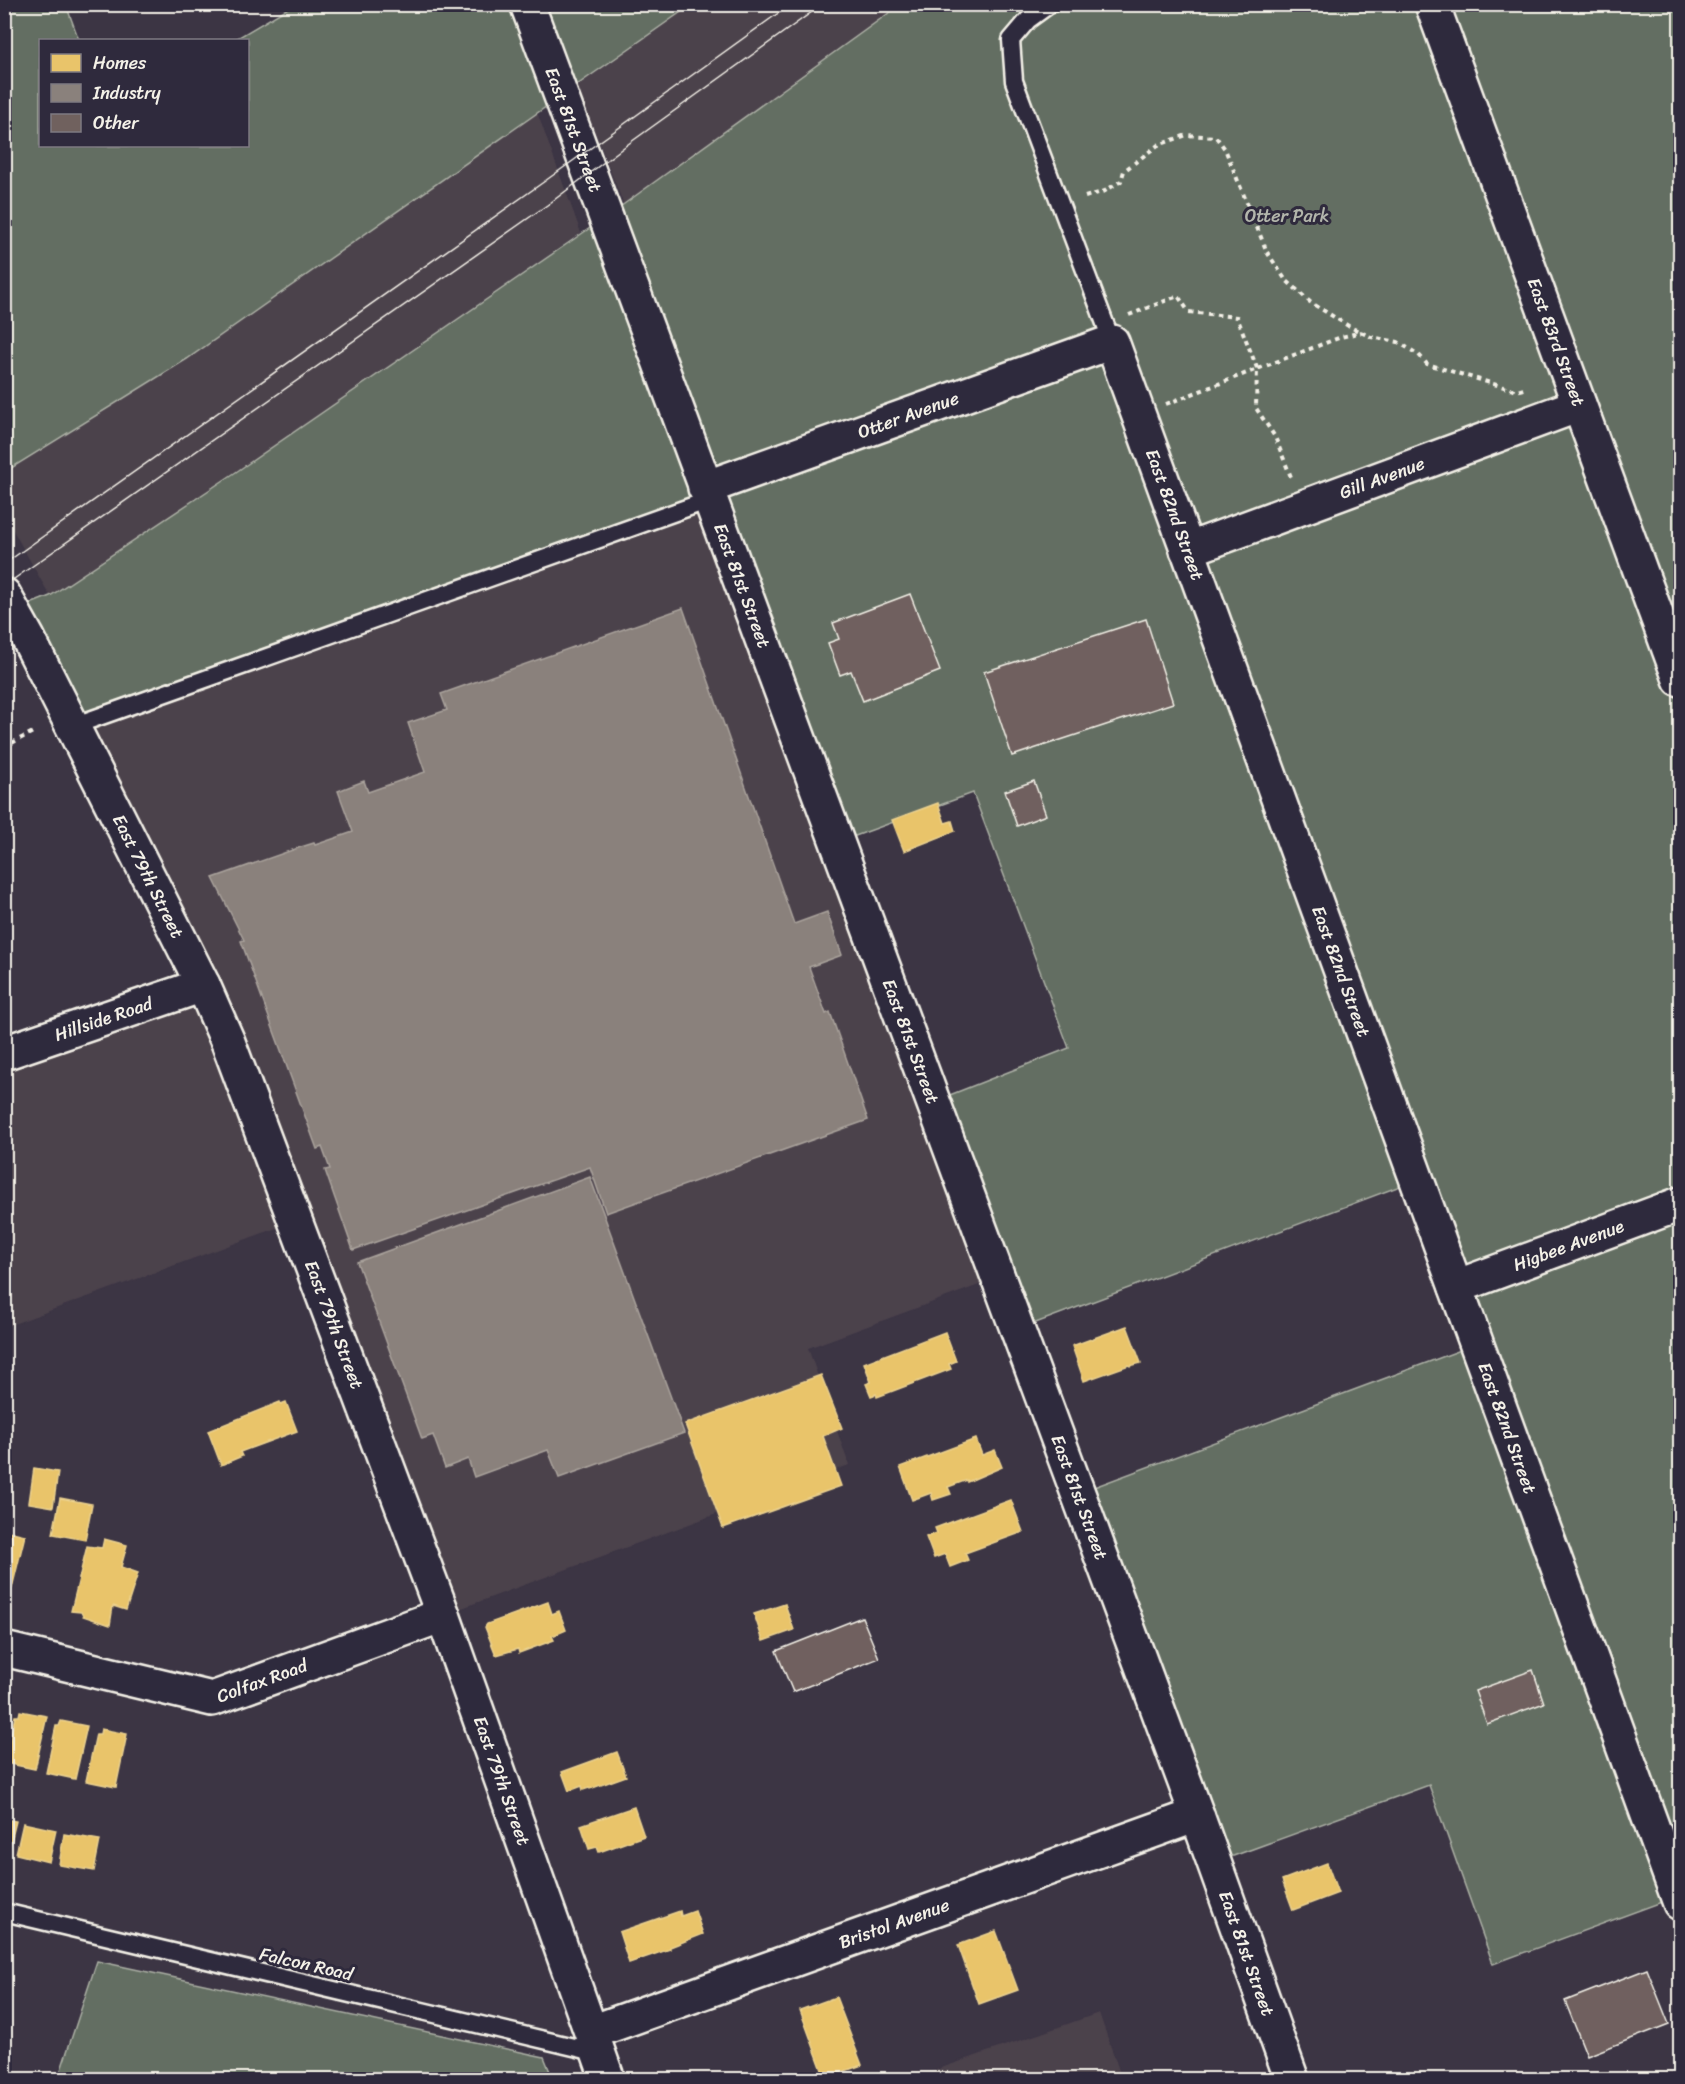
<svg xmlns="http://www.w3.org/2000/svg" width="1685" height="2084" font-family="Sriracha,sans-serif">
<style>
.built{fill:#4c424c}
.green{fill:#636e62;stroke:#acb0a5;stroke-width:1.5}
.homes{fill:#e9c46a;stroke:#ecd290;stroke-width:1.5}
.industry{fill:#8a817c;stroke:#aaa39c;stroke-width:1.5}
.building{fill:#70615e;stroke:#f4f1e8;stroke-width:1.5}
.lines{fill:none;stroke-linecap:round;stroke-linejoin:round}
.service-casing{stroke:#f4f1e8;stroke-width:21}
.minor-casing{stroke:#f4f1e8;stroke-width:38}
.secondary-casing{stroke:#f4f1e8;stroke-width:38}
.path{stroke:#f4f1e8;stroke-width:4;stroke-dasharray:4.5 4.5;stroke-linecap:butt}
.service{stroke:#2f2a3d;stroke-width:16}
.minor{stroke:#2f2a3d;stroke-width:33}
.secondary{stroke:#2f2a3d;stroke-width:33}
.tram{stroke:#f4f1e8;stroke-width:1.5}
.labels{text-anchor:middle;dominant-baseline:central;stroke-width:6;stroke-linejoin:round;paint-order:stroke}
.street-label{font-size:18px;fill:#f4f1e8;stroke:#2f2a3d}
.park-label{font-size:18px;fill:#b3b6ac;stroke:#2f2a3d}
</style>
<rect width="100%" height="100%" fill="#3c3544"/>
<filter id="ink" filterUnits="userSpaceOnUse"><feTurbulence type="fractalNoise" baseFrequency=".0167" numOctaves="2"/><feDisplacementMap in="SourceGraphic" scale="12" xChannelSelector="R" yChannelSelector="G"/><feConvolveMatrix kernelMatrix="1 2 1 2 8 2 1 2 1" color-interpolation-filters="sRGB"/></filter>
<g filter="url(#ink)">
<g class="built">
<polygon points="691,5 907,5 625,208 577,86"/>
<polygon points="537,112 581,233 236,472 50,596 5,516 4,472 187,359"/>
<polygon points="709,500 998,1278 808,1348 849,1465 443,1615 296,1221 5,1327 5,1053 203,984 73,726"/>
<polygon points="1099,2013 1122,2079 910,2079"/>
</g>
<g class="green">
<polygon points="5,5 66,5 79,40 40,40 40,146 248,146 248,40 234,40 293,5 691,5 187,359 5,472"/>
<polygon points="900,5 1680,5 1680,1903 1678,1896 1493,1964 1429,1785 1214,1863 1078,1493 1477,1344 1416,1180 1017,1330 932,1102 1069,1048 973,793 836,843 709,500 73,726 13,611 50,596 236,472 606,217"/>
<polygon points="97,1961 544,2057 553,2079 58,2079"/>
</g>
<g class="homes">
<polygon points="938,803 945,823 952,821 955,831 904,851 892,820"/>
<polygon points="1127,1326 1141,1363 1130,1366 1129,1365 1084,1381 1072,1346"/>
<polygon points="945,1332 956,1361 949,1364 951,1369 877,1397 876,1394 871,1396 866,1384 871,1382 864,1363"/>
<polygon points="821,1375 842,1428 823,1436 841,1486 723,1528 685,1424"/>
<polygon points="280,1402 281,1404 286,1402 297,1431 240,1452 242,1456 221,1465 208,1431"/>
<polygon points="976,1439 982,1455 995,1450 1002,1467 967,1482 967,1480 948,1487 951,1494 933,1500 931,1493 912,1500 900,1467"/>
<polygon points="34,1468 58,1472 53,1507 29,1503"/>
<polygon points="60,1498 92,1504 85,1540 53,1534"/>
<polygon points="1011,1500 1023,1532 965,1553 968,1560 950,1567 945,1554 934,1558 926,1537 937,1533 935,1528"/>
<polygon points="4,1530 25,1535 12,1588 8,1586 6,1595"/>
<polygon points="104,1539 127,1545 121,1567 138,1573 126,1610 113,1606 110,1625 83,1616 81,1612 71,1611 87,1546 102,1548"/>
<polygon points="548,1602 552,1614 559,1611 566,1630 552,1636 554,1640 519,1653 518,1649 496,1655 485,1627 487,1624"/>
<polygon points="785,1604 794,1630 763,1641 754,1614"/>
<polygon points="20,1711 47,1716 35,1769 5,1763 15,1716 19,1716"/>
<polygon points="61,1721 87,1726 75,1779 46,1773 56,1726 59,1726"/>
<polygon points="101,1729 127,1734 116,1787 86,1781 96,1734 100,1734"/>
<polygon points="617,1752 626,1776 590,1789 589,1788 583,1790 582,1786 569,1791 562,1772"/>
<polygon points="634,1807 644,1836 599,1852 597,1847 589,1849 581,1825"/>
<polygon points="4,1819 16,1821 8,1853 4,1852"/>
<polygon points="23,1823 56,1830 49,1862 16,1854"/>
<polygon points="64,1834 100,1840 94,1871 59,1865"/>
<polygon points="1327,1863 1338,1893 1293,1910 1282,1880"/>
<polygon points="680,1911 681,1916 695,1911 703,1934 670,1947 670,1949 629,1963 619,1932"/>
<polygon points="996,1931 1018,1990 979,2004 958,1945"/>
<polygon points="836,1997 862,2065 825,2078 800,2010"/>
</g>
<g class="industry">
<polygon points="683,608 794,924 827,912 842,955 809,967 826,1014 830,1012 868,1120 606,1213 590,1167 353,1250 325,1170 330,1169 322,1147 317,1149 241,941 244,940 213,878 301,847 314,843 315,845 353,832 338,791 364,781 368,792 425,772 408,723 447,710 441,694"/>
<polygon points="590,1177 684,1433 559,1478 548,1450 474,1477 468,1459 445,1468 433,1435 422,1439 357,1262"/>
</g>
<g class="building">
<polygon points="910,594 940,671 863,701 851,671 840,675 828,643 839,639 833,623"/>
<polygon points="1146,619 1173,703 1012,756 984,672"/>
<polygon points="1034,781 1046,815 1017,826 1005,791"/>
<polygon points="862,1617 879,1658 793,1692 776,1651"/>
<polygon points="1533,1670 1544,1703 1487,1724 1475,1691"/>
<polygon points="1647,1969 1669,2024 1587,2056 1565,2001"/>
</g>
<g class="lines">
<g class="service-casing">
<g id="service">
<polyline points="1050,4 1028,20 1011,40 1014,81 1112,342"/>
<polyline points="73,726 709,500"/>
<polyline points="4,1912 599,2053"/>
</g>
</g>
<g class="minor-casing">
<g id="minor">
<path id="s1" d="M527,4L1197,1815L1292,2080"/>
<path id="s2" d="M1432,4L1680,679"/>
<path id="s3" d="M705,488L1112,342L1680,1903"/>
<path id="s4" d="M1187,550L1579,405"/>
<path id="s5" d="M4,1053L203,985"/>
<path id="s6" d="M1456,1287L1680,1204"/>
<path id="s7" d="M4,1649L212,1699L443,1615"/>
<path id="s8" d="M592,2032L1197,1815"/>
</g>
</g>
<g class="secondary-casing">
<g id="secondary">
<path id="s9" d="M4,595L28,638L203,985L228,1042L443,1615L608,2080"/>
</g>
</g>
<g class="path">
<polyline points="1085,197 1105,191 1121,181 1124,171 1158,145 1187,135 1216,137 1225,149 1267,252 1285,279 1310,302 1350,327 1371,337 1398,342 1419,355 1427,364 1517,391 1524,389"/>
<polyline points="1129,315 1178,296 1189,312 1237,317 1257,368 1256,408 1275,437 1291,477"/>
<polyline points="1166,404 1341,337 1362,332"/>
<polyline points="4,747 33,732"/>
</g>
<use href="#service" class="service"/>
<use href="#minor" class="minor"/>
<use href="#secondary" class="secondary"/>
<g class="tram">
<polyline points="4,564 545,181 791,4"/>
<polyline points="4,586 550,203 624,147 823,4"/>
</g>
</g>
</g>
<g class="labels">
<g class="street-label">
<text stroke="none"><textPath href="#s1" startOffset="134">East 81st Street</textPath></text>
<text stroke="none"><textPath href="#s2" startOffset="360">East 83rd Street</textPath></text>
<text stroke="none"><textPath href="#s3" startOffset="216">Otter Avenue</textPath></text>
<text stroke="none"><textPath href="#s4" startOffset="208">Gill Avenue</textPath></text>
<text stroke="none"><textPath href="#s3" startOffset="616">East 82nd Street</textPath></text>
<text stroke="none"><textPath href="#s1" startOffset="620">East 81st Street</textPath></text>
<text stroke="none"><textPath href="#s9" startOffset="316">East 79th Street</textPath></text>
<text stroke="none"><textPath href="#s3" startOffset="1102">East 82nd Street</textPath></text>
<text stroke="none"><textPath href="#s5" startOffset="105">Hillside Road</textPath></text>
<text stroke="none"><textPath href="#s1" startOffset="1106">East 81st Street</textPath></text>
<text stroke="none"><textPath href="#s6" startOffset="120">Higbee Avenue</textPath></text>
<text stroke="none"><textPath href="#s9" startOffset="802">East 79th Street</textPath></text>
<text stroke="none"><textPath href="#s3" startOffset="1588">East 82nd Street</textPath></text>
<text stroke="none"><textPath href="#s1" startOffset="1592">East 81st Street</textPath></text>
<text stroke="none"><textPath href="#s7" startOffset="267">Colfax Road</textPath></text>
<text stroke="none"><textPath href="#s9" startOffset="1288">East 79th Street</textPath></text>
<text stroke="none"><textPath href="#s8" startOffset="321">Bristol Avenue</textPath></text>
<text stroke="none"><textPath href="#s1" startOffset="2078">East 81st Street</textPath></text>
<text transform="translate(306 1964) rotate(13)">Falcon Road</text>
</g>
<g class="park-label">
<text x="1287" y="216">Otter Park</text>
</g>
</g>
<rect width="1685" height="2084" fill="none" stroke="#2f2a3d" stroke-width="24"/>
<rect x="12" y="12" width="1661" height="2060" fill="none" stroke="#f4f1e8" stroke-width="2" filter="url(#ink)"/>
<rect x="39" y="39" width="210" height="108" fill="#2f2a3d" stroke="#7e7a81" stroke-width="1.5"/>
<rect x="51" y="54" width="30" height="18" fill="#e9c46a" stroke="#7e7a81" stroke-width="1.5"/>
<text x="93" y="69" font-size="18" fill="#f4f1e8">Homes</text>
<rect x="51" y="84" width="30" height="18" fill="#8a817c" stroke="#7e7a81" stroke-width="1.5"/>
<text x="93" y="99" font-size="18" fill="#f4f1e8">Industry</text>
<rect x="51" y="114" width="30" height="18" fill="#70615e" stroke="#7e7a81" stroke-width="1.5"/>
<text x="93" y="129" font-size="18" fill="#f4f1e8">Other</text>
</svg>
